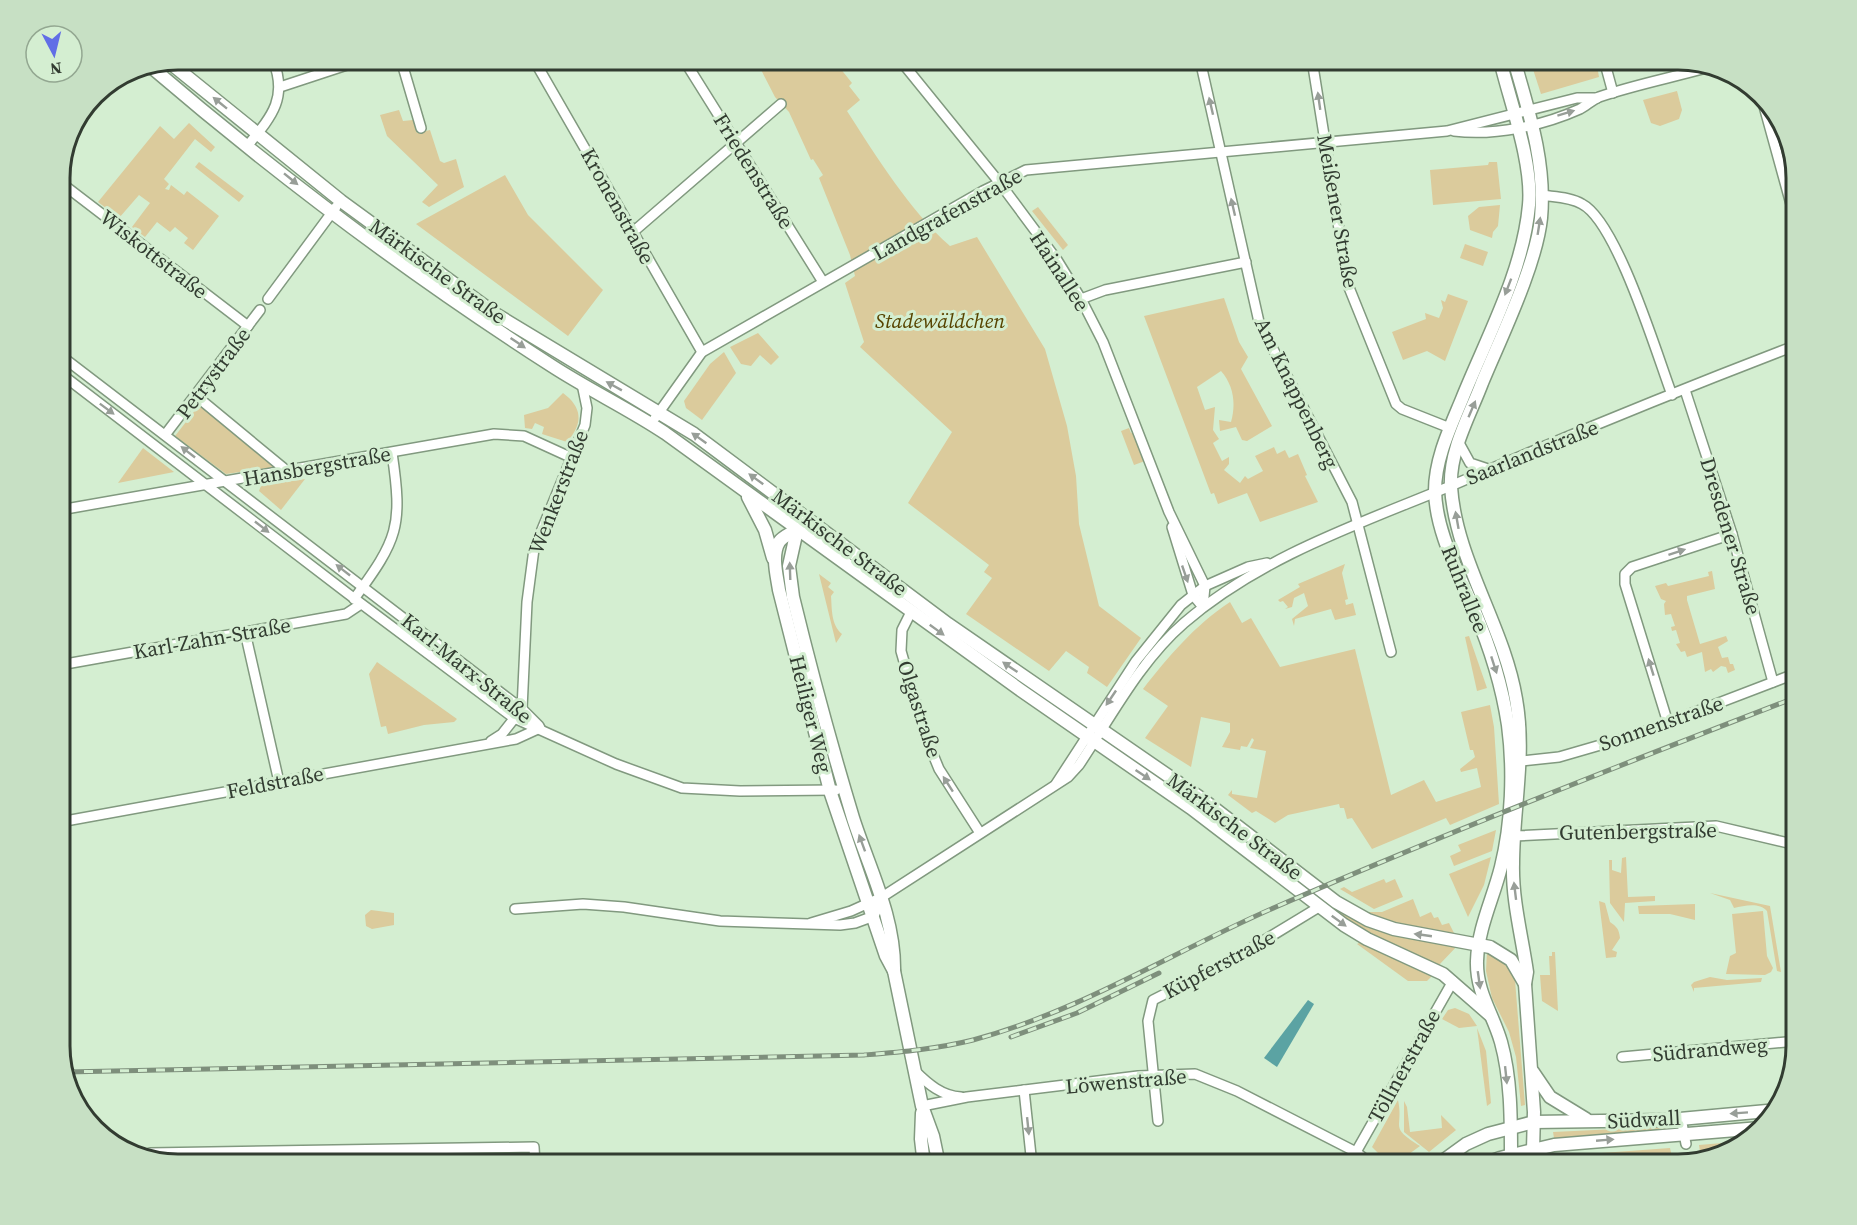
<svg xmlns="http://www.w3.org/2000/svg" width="1857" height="1225" font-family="'Source Serif 4',serif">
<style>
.green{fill:#dbcb9c}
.water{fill:#5ba3a3}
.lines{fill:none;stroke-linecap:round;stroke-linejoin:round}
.minor-casing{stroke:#81997f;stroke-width:12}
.major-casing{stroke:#81997f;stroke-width:15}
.minor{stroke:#fff;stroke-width:9}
.major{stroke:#fff;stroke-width:12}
.rail-casing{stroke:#7e8f7c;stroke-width:5}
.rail{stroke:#d4eed1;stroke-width:3;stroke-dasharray:9;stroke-linecap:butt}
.oneway{fill:#989e98}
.labels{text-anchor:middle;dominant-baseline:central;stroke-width:6;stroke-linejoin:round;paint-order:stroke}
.street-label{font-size:21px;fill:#323c31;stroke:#d4eed1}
.park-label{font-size:21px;font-style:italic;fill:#574400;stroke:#d4eed1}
.rim{fill:none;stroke:#323c31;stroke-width:3}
</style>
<rect width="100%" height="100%" fill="#d4eed1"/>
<g class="green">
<path d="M756,60H849L840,68L852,83L849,86L860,100L847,111C876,156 910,211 950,246L977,237L1045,349L1067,426L1076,476L1079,524L1099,606L1141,638L1107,687L1087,673L1089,667L1066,651L1049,671L966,614L992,578L984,572L989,565L908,503L952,432L860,347L864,342L845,283L855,276L850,255L819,178L823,175L813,159L811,160L789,112L775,97Z"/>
<polygon points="1530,60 1596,60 1599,77 1541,94"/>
<polygon points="1677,91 1682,110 1679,119 1660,126 1651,123 1643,100"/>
<polygon points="399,110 403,121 413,120 417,133 430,130 440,161 444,163 456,159 464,187 429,207 422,202 438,185 387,136 380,115"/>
<polygon points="189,123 215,147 211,152 195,139 164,179 169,184 165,189 169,190 171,185 184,195 187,191 219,216 193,250 184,243 188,238 175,227 170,232 157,222 145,237 132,227 150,203 139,195 119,218 98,202 160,126 174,139"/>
<polygon points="199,162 244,196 239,202 195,167"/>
<polygon points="1489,162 1497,162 1501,199 1433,205 1430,170 1488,165"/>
<polygon points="505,175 528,215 603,290 568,336 416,224"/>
<polygon points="1500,205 1498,226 1493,232 1492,238 1470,230 1468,216 1479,207"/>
<polygon points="1038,207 1068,245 1063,250 1032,211"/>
<polygon points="1465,244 1488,252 1483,266 1460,258"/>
<polygon points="1448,294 1468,301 1445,361 1427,351 1403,360 1392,332 1426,319 1425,313 1439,318 1443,308 1441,300 1445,302"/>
<path d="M1224,298L1239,342L1248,357L1241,369L1272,426L1247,441L1242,440L1236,427L1220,431L1219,420L1231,422C1236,404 1234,386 1221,371L1197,387L1205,410L1215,407L1213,430L1219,439L1213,443L1222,461L1229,457V464L1224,470L1240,483L1245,476L1248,479L1263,471L1255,456L1274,447L1277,454L1285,450L1289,458L1298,454L1307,475L1305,476L1318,502L1260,522L1247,493L1218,504L1214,493L1211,494L1144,316Z"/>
<polygon points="758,333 779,357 771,365 760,355 751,366 741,364 730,347"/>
<polygon points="724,352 736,373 702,420 686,408 684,401 710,364"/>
<path d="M563,393C582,407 584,423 567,442L542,434L544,427L535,423L532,429L525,428L524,415L548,408Z"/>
<polygon points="200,404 276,465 275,467 226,474 175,436"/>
<polygon points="1129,428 1131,433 1134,432 1145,461 1134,465 1121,431"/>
<polygon points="143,448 174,472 118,483"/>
<polygon points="305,479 281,510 259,491 261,486"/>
<polygon points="1345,564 1342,573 1348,599 1345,600 1346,605 1353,603 1356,615 1335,620 1331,609 1295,619 1294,626 1292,619 1308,606 1304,593 1294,598 1292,607 1285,609 1288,607 1283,601 1280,602 1278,600 1300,587 1298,584"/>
<polygon points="1712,571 1715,589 1687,596 1687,600 1700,644 1726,636 1728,641 1718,647 1722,658 1728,657 1730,664 1733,664 1735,670 1728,673 1726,667 1721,666 1713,672 1711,669 1705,672 1702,652 1687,657 1685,651 1681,652 1676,644 1680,643 1676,630 1672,631 1671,627 1675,626 1671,614 1665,615 1664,604 1666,601 1661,599 1655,586 1666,583 1668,586 1709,576 1708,572"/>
<path d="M819,574L831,583L828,587L834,592L831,596C832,609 831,625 842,634L836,643Z"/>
<path d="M1230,602L1242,623L1251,618L1280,667L1355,649L1391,795L1424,780L1436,802L1481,787L1477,768L1461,772L1460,769L1475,757L1473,750H1470L1461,712L1490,705L1494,727L1499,804L1450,825L1446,818L1372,849L1352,818L1347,819L1344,808H1340L1339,804L1288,815L1275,823L1256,811L1252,813L1228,795L1232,790V794L1257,798L1266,751L1250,748L1254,740L1252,738L1247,747L1241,746L1240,750L1222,747L1230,732V723L1201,717L1191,767L1145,738L1168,706L1143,689C1169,656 1194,626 1230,602Z"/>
<polygon points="1469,636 1487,688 1477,691 1465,637"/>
<polygon points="377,662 457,719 454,722 424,725 388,734 386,726 381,727 369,674"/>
<polygon points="1496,830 1492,851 1454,866 1450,856 1461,851 1458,845"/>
<polygon points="1491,857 1484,885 1468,917 1449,874"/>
<polygon points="1626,857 1628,897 1655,896 1655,901 1625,903 1624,922 1610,903 1609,860 1612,860 1612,870 1621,873 1622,858"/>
<polygon points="1384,879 1386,883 1395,879 1403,897 1374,909 1340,889 1344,887 1352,892"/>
<path d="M1710,893L1770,906L1781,972L1777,971L1767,911C1759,902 1744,906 1734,908L1730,900Z"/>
<polygon points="1322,898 1346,913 1459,944 1439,965 1375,936 1317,900"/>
<polygon points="1413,899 1420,917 1431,912 1434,918 1438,917 1442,925 1449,923 1454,933 1416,930 1366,914 1367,912 1382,912"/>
<path d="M1599,901L1605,903L1610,922C1617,927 1619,929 1620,938L1612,950L1617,952L1616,957L1606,958Z"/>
<polygon points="1695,904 1695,920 1670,914 1639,914 1638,906"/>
<polygon points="371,910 394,913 394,925 372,929 366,926 365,915"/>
<polygon points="1763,911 1767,956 1773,968 1771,972 1765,975 1726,974 1730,956 1736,953 1732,914"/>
<polygon points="1361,942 1432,976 1427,981 1408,981 1357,944"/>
<polygon points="1487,951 1509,968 1515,980 1525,1105 1521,1106 1516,1057 1509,1032 1492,998 1486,971"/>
<polygon points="1552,952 1555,952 1558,1011 1542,1001 1540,975 1550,975 1549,956 1552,956"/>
<polygon points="1710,977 1727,980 1762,978 1761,982 1694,988 1694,992 1691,985 1694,982"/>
<polygon points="1455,1008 1469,1014 1477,1026 1459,1028 1442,1019 1448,1010"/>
<polygon points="1477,1028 1486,1051 1491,1103 1487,1106"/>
<path d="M1398,1100C1404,1129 1388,1126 1420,1146L1409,1154L1417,1163L1414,1165H1390L1372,1147Z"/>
<polygon points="1404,1101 1407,1107 1410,1132 1442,1128 1441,1115 1456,1130 1429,1152 1404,1132"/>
<polygon points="1679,1126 1679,1128 1557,1138 1554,1138 1553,1132"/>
<polygon points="1746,1141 1737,1149 1701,1159 1699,1145"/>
<polygon points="1670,1148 1672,1157 1661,1158 1660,1153 1599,1161 1599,1165 1589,1165 1588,1154"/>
</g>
<polygon class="water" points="1308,1000 1314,1004 1277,1067 1264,1058"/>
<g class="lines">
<g class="minor-casing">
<g id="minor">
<polyline points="401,60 421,128"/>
<polyline points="534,60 702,352"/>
<polyline points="684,60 823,282"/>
<polyline points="900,60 999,182 1057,260 1081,299 1103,342 1169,512 1205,586 1203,607"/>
<polyline points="1200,60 1259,322 1352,502 1391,652"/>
<polyline points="1312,60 1348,285 1396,404 1402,409 1450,428"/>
<polyline points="1604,60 1613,93"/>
<polyline points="280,87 362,60"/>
<polyline points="1762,99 1797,226"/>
<path d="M1454,131C1495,136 1542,126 1580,109C1586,106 1592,100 1599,97C1634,85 1670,78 1706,68"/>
<path d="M248,145C272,116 288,98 273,60"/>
<polyline points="60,182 248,326"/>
<path d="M1541,195C1554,197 1571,197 1582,204C1617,222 1657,355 1672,395"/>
<polyline points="633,232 781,104"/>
<polyline points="268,299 336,207"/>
<polyline points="1081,299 1105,290 1246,262"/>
<polyline points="60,355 522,709 539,726"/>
<polyline points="60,373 347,593 514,718 616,764 682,788 740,791 836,790"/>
<polyline points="1685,390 1732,534 1773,682"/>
<polyline points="195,395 287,471"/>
<polyline points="655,418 702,352 983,191 1026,170 1447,131 1577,98 1597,98"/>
<polyline points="165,435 260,310"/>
<polyline points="1459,443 1470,463 1488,469"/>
<polyline points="60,510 494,434 524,436 570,457"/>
<polyline points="1172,527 1193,595 1203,607"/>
<path d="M354,599C398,539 403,527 392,453"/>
<polyline points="911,612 902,630 901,651 925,735 939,769 980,833"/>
<polyline points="245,632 279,782"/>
<polyline points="60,665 346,614 361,604"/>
<polyline points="522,709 527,602 534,549 585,425 587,408 582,384"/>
<polyline points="1668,723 1625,584 1625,574 1632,567 1732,534"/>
<polyline points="491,741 502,734 517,715"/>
<polyline points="1521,761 1559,757 1635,735 1797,673"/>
<polyline points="1056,784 1136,661 1181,605 1205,586 1248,567 1267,563"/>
<polyline points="60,822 516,739 540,728"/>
<polyline points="1514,836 1716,826 1797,845"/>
<polyline points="515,909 583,904 624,907 720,921 840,925 855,923 874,916 882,898"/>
<path d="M811,923L851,911L882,897L1068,777L1079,765C1111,717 1140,661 1184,623C1262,556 1359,524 1453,485C1567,436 1682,389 1797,345"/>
<polyline points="1622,1057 1797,1041"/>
<path d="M915,1071C928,1084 942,1096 961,1097"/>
<polyline points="1024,1090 1032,1165"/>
<polyline points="922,1106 967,1097 1138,1076 1195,1074 1237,1091 1356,1152 1372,1165"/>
<polyline points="1681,1118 1686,1144"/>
<polyline points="1158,1121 1148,1021 1153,1000 1232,960 1319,907"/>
<polyline points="331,1151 331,1165"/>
<polyline points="1356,1152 1453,981"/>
<polyline points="150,1153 534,1147 535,1165"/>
<polyline points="1511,1155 1512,1165"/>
<polyline points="1005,1165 1032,1162"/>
<polyline points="1532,1165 1533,1150"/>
</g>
</g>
<g class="major-casing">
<g id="major">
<path d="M1500,60C1510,102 1533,163 1529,205C1523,272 1487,337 1462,399C1450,428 1435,459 1435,491C1436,533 1459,573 1474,610C1490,647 1502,685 1508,725C1514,770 1512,823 1501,867C1493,899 1478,928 1477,961C1476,992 1493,1014 1501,1042C1511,1078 1511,1118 1511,1155"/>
<path d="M1514,60C1529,112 1546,163 1541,218C1536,266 1501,337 1482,383C1470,415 1449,451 1451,487C1456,561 1504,626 1516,699C1526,755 1513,808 1513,864C1512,900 1522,937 1527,972L1525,984L1534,1112L1533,1150"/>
<polyline points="169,62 341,201 497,315 694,434 948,624 1202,799 1336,902 1368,920 1394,929 1490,947 1511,960 1525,984"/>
<path d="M150,66C276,174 412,276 552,366C589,390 629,409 665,433L1019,689L1191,808L1344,925L1367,939L1443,974L1490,1015"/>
<polyline points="748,497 765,530 773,558"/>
<path d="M799,528C793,533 783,536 779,542C771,555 777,576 779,590L830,791L886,956L894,971"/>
<path d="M797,530L789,566L793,597C811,671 831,745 853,818C869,868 895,917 894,971L922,1106L933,1136L939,1165"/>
<polyline points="1533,1072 1550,1097 1586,1119"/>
<polyline points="922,1113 921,1139 924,1165"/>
<polyline points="1437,1165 1466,1144 1488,1134 1534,1122 1669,1120 1778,1110"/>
<polyline points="1481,1165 1500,1158 1554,1145 1760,1128"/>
</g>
</g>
<use href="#minor" class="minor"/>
<use href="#major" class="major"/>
<g class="rail-casing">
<g id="rail">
<polyline points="1011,1037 1077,1013 1159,973"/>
<path d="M66,1072L864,1055C900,1052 937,1049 973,1040C1081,1011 1176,950 1278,906C1449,832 1623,764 1797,697"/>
</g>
</g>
<use href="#rail" class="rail"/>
</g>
<defs><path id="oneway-solid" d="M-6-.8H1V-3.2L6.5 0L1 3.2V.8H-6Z" transform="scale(1.5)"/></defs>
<g class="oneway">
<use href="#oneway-solid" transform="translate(1319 101) rotate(-98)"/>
<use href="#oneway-solid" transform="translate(220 103) rotate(-141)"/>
<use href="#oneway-solid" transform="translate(1211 106) rotate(-103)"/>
<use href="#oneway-solid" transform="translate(1566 113) rotate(-17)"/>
<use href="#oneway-solid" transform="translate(291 179) rotate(39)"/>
<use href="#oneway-solid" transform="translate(1233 207) rotate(-103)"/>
<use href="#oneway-solid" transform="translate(1539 226) rotate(-81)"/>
<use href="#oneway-solid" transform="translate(1508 287) rotate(111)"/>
<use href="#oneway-solid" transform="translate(518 343) rotate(34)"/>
<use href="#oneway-solid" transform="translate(614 386) rotate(-151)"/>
<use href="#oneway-solid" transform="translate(107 409) rotate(37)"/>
<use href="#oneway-solid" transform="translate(1472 409) rotate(-67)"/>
<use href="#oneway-solid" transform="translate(699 438) rotate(-145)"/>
<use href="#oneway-solid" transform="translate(188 452) rotate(-142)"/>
<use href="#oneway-solid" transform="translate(756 479) rotate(-144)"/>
<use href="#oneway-solid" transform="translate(1457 520) rotate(-100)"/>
<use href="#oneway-solid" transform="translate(262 527) rotate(38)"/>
<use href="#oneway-solid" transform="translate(1677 552) rotate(-18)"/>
<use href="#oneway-solid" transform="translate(343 570) rotate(-142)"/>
<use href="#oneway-solid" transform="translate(790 571) rotate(-92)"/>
<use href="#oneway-solid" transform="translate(1185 574) rotate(71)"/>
<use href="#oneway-solid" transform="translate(937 630) rotate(36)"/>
<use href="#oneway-solid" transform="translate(1494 665) rotate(72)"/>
<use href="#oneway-solid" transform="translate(1010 667) rotate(-146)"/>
<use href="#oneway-solid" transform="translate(1651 667) rotate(-107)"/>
<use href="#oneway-solid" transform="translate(1111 698) rotate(124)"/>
<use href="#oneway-solid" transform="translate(1143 775) rotate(34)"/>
<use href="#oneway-solid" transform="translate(948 784) rotate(-123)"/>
<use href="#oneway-solid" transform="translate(862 843) rotate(-110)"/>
<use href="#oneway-solid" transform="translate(1515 891) rotate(-97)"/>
<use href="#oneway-solid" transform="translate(1339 921) rotate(36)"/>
<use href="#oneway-solid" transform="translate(1423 935) rotate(-172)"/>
<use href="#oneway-solid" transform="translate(1479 980) rotate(82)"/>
<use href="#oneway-solid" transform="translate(1506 1075) rotate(84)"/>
<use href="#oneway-solid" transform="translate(1739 1113) rotate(176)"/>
<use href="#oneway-solid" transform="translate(1028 1126) rotate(84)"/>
<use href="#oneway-solid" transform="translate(1605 1140) rotate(-5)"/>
</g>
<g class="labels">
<g class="street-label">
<text transform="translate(754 171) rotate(58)">Friedenstraße</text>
<text transform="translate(618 206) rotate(61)">Kronenstraße</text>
<text transform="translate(1338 211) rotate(80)">Meißener Straße</text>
<text transform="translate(947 214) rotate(-29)">Landgrafenstraße</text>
<text transform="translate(154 254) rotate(38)">Wiskottstraße</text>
<text transform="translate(438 271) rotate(36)">Märkische Straße</text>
<text transform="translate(1060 271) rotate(57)">Hainallee</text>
<text transform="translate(213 373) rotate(-53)">Petrystraße</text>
<text transform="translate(1297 393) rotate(64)">Am Knappenberg</text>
<text transform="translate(1532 452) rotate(-22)">Saarlandstraße</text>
<text transform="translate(317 466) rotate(-10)">Hansbergstraße</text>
<text transform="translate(558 492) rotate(-69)">Wenkerstraße</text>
<text transform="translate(1731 536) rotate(73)">Dresdener Straße</text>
<text transform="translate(840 542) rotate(37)">Märkische Straße</text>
<text transform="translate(1465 589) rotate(68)">Ruhrallee</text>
<text transform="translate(212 638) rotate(-10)">Karl-Zahn-Straße</text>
<text transform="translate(467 668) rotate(39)">Karl-Marx-Straße</text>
<text transform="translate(920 709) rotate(72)">Olgastraße</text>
<text transform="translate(811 714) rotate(76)">Heiliger Weg</text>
<text transform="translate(1661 723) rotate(-19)">Sonnenstraße</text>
<text transform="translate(275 782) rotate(-11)">Feldstraße</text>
<text transform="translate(1235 826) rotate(37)">Märkische Straße</text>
<text transform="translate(1638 831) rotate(-1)">Gutenbergstraße</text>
<text transform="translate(1219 964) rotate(-28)">Küpferstraße</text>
<text transform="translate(1710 1049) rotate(-5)">Südrandweg</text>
<text transform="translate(1404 1066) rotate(-61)">Töllnerstraße</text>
<text transform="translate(1126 1081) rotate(-5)">Löwenstraße</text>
<text transform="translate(1644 1119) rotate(-3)">Südwall</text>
</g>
<g class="park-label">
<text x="940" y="320">Stadewäldchen</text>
</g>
</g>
<path d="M0 0H1857V1225H0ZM178 70H1678A108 108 0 0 1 1786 178V1046A108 108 0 0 1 1678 1154H178A108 108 0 0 1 70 1046V178A108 108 0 0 1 178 70Z" fill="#c7e0c4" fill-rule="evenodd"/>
<path class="rim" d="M178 70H1678A108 108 0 0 1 1786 178V1046A108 108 0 0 1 1678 1154H178A108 108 0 0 1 70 1046V178A108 108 0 0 1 178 70Z"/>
<g transform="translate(54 54) rotate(173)"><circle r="28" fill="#d4eed1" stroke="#93a791" stroke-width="1.5"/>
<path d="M0-4.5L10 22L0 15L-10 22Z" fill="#616ee6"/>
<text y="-9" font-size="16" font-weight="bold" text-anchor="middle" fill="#323c31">N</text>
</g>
</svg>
